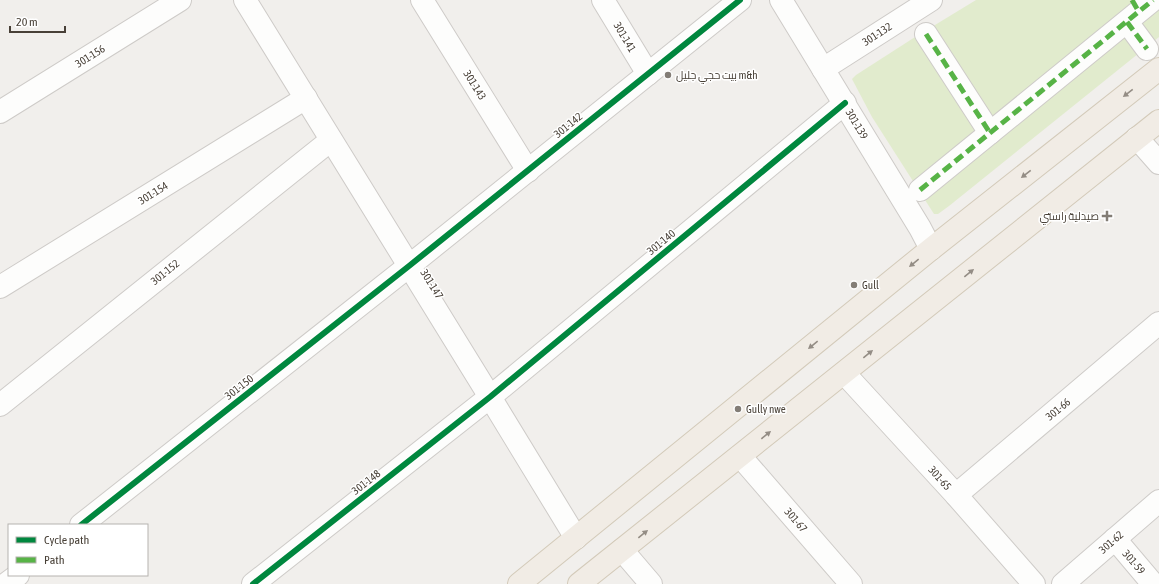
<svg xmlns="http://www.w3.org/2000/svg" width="1159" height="584" font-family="'Asap Condensed',Cairo,sans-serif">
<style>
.green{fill:#e1ebcd}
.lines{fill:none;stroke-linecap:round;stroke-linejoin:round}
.minor-casing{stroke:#cecbc8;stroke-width:24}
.major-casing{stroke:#d3cab9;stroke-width:24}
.minor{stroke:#fdfdfc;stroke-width:22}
.major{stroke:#f1ece5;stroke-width:22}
.quiet{stroke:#57b346;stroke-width:5;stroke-dasharray:10 5;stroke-linecap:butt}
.cycleway-casing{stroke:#fff;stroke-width:8}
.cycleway{stroke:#00873e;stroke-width:6}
.oneway{fill:#948d85}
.poi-dot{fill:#837d76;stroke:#fff;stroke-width:1.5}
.labels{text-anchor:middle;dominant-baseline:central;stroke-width:3;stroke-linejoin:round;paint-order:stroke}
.street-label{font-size:11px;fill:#484037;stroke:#fff}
.poi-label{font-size:11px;fill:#484037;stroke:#fff;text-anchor:start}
</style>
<rect width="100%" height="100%" fill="#f1efec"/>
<polygon class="green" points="976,0 1159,0 1159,37 949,206 938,214 934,214 872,117 852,79 856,75 912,39"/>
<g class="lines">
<g class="minor-casing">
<g id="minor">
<polyline points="245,0 490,397 576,538"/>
<polyline points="422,0 528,171"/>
<polyline points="603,0 648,74"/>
<polyline points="781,0 920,228 931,249"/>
<polyline points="1127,22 1147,49"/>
<polyline points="926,34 990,133"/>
<polyline points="823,69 931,0"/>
<polyline points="0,112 180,0"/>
<polyline points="1137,138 1159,163"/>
<polyline points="920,190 1153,0"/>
<polyline points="0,287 306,98"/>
<polyline points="844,373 956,495 1034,584"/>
<polyline points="0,405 331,140"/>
<polyline points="740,456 851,584"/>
<polyline points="956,495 1159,323"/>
<polyline points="81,525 409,266 740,0"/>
<polyline points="1115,539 1153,584"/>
<polyline points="622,550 651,584"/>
<polyline points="6,584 18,575"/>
<polyline points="253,584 490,397 845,103"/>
<polyline points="1063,584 1159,501"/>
</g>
</g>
<g class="major-casing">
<g id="major">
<polyline points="519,584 931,249 1159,69"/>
<polyline points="579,584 1159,121"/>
</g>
</g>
<use href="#minor" class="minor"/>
<use href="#major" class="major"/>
<g class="quiet">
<polyline points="1132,0 1139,12"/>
<polyline points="1127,22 1147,49"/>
<polyline points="926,34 990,133"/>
<polyline points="920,190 1153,0"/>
</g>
<g class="cycleway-casing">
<g id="cycleway">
<polyline points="81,525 409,266 740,0"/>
<polyline points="253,584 490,397 845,103"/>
</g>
</g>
<use href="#cycleway" class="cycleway"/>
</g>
<defs><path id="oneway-solid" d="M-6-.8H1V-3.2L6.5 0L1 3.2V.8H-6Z"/></defs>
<g class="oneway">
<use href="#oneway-solid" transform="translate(1128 93) rotate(142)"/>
<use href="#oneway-solid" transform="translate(1026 174) rotate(142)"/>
<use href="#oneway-solid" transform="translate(914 263) rotate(141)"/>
<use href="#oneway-solid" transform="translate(969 273) rotate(-39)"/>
<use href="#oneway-solid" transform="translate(813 345) rotate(141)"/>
<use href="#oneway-solid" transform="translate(868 354) rotate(-39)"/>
<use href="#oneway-solid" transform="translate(766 435) rotate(-39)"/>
<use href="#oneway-solid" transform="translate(643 534) rotate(-39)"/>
</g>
<g class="poi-dot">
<circle cx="668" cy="75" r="4"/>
<path d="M1105 210h4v4h4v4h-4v4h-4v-4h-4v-4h4z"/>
<circle cx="854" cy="285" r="4"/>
<circle cx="738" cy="409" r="4"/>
</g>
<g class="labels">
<g class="street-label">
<text transform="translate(877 34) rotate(-33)">301-132</text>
<text transform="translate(625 37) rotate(59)">301-141</text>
<text transform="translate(90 56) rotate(-32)">301-156</text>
<text transform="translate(475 85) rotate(58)">301-143</text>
<text transform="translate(857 124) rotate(59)">301-139</text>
<text transform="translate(568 125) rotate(-39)">301-142</text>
<text transform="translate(153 193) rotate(-32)">301-154</text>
<text transform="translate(661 242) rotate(-40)">301-140</text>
<text transform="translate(165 272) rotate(-39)">301-152</text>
<text transform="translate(432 284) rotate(58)">301-147</text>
<text transform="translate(239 387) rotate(-38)">301-150</text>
<text transform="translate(1058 409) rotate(-40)">301-66</text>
<text transform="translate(940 478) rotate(48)">301-65</text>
<text transform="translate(366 482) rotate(-38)">301-148</text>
<text transform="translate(796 520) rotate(49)">301-67</text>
<text transform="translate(1111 542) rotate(-41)">301-62</text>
<text transform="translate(1134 562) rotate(49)">301-59</text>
</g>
<g class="poi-label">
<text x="676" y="75">بيت حجي جليل m&amp;h</text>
<text x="1099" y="216" text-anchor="end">صيدلية راستي</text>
<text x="862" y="285">Gull</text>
<text x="746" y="409">Gully nwe</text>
</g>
</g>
<rect x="8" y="524" width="140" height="52" fill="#ffffff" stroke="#b6b3af"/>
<rect x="16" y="537" width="20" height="6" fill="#00873e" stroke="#b6b3af"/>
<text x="44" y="544" font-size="12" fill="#484037">Cycle path</text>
<rect x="16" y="557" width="20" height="6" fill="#57b346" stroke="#b6b3af"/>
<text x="44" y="564" font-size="12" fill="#484037">Path</text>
<path d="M10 26v6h55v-6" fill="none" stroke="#484037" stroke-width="2"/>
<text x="16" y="26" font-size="12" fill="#484037" stroke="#ffffff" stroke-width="3" paint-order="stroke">20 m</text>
</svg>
